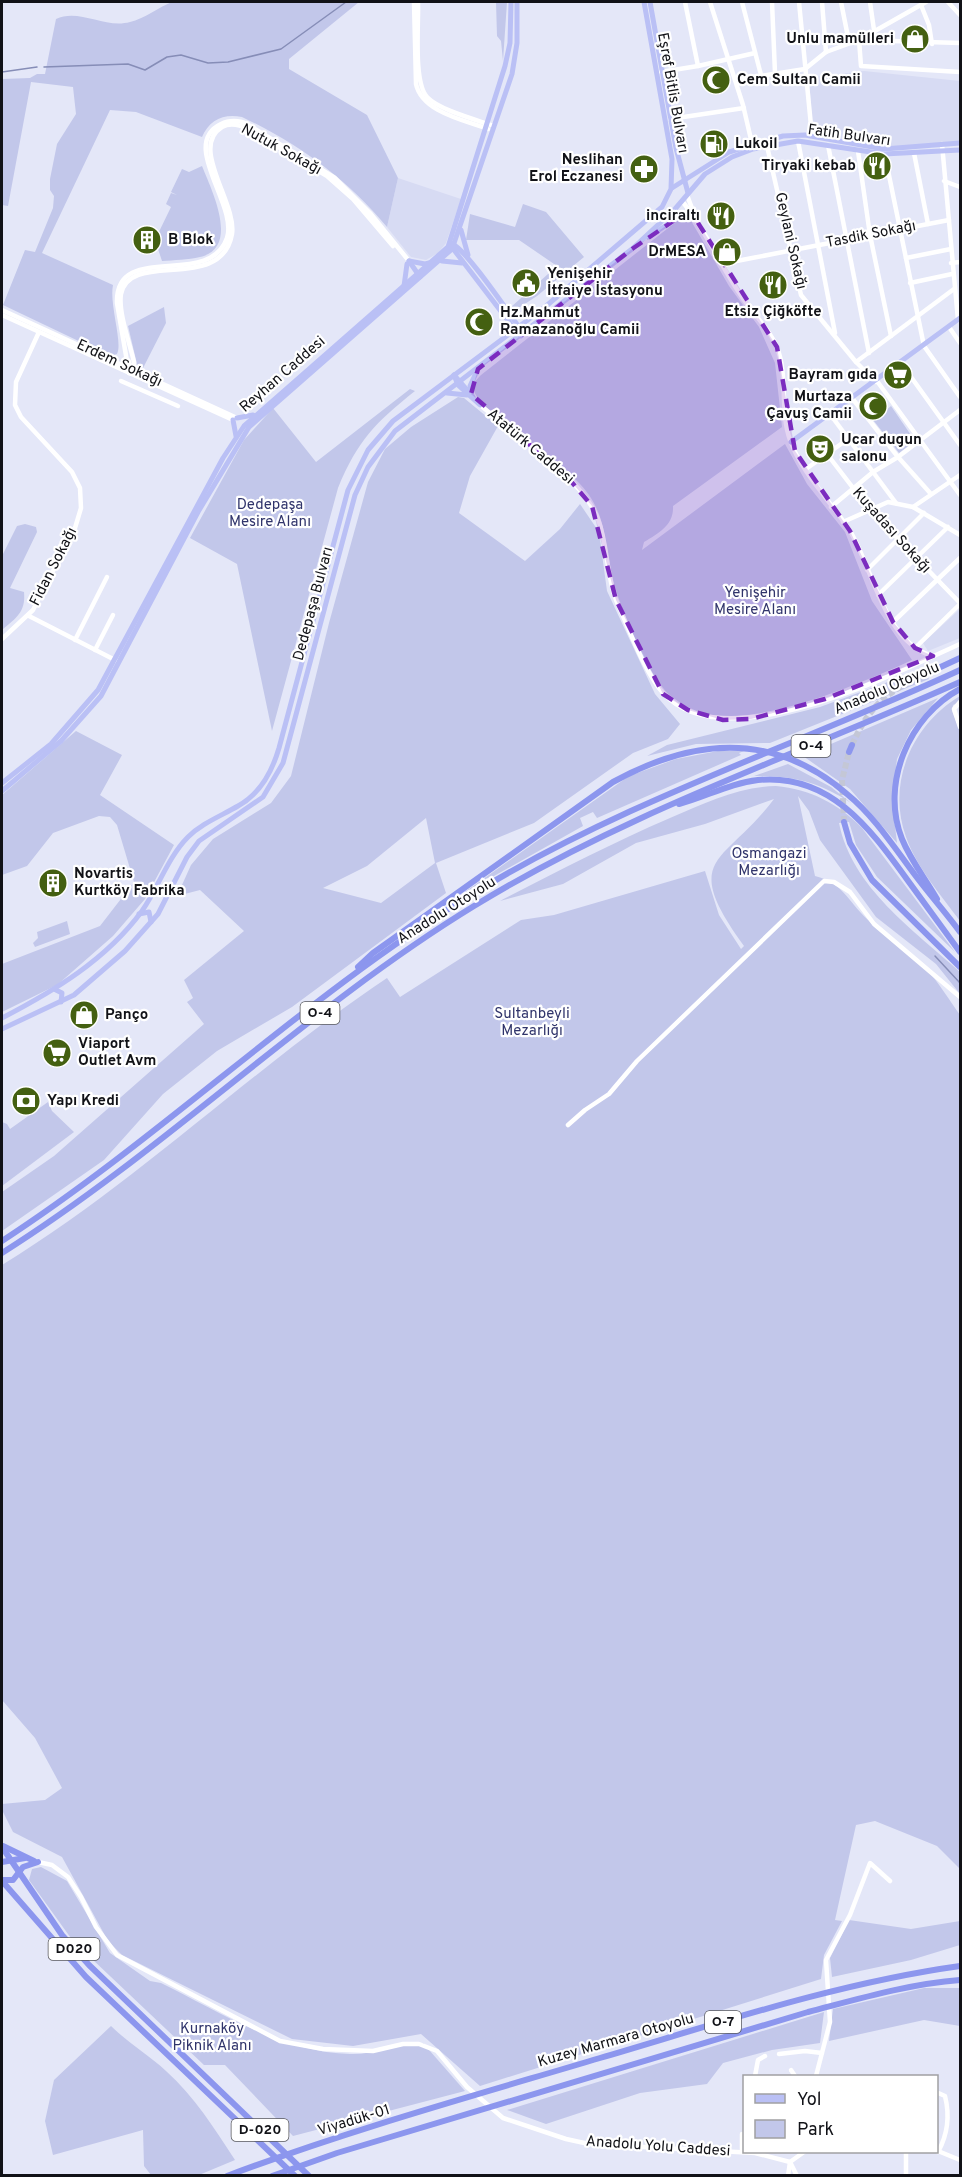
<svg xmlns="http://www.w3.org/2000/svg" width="962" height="2177" font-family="Overpass,sans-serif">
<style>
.built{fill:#d7dbf3}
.green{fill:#c2c7ea;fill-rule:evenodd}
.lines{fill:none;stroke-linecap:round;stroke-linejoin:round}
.stream{stroke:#868db7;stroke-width:1.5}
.highway-tunnel{stroke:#c4c7d6;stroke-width:6;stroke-dasharray:6 3;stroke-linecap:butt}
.minor{stroke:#fff;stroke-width:4.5}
.major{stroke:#bac0f5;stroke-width:5}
.highway{stroke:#8c96ee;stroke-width:6}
.marked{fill:#7b2cbf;fill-opacity:0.2;stroke:#7b2cbf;stroke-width:4.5;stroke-dasharray:12 8;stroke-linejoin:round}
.labels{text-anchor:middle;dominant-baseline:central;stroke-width:4.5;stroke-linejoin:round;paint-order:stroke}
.shield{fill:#fff;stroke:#58595d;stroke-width:1.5}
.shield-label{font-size:14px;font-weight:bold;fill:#111217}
.poi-label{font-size:15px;font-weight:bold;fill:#111217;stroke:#fff;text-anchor:start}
.street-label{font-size:15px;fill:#111217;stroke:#fff}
.park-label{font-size:15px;fill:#30346b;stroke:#fff}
</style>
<rect width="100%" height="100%" fill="#e4e7f8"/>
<g class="built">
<polygon points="864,71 960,81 960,142 898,147 875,145 813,133 809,78"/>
<polygon points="398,178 461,199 446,243 438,253 426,260 411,257 387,227"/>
<polygon points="960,609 960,638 928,651 923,643"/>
</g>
<g class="green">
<path d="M172,2H359L289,59V69L367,115L398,178L387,227C347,179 299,144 242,117C224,113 209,120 202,137L136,112L110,110L42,253L113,285C109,304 123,343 117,354L110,356L3,305L25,250L35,252L53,208L54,196L50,190V179L57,144L76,114L73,87L31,82L8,206L2,205V79L30,78L37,74H45L56,19C79,8 105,29 130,22C144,19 159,7 172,2Z"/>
<polygon points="496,2 507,2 503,61 501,41 497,36"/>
<path d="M202,166C211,189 241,248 200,257C188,260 174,260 162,261L155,240L171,207L166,204L171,193L177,195L171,192L182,169L189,172Z"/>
<polygon points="523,204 546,212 584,257 537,296 514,311 511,307 557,266 519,240 466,240 470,214 515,227"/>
<path d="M681,218L690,219L729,286L759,327L775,363L782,427L673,506C674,525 659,533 644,542L642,550L785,444L807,484L845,532L872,601L912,660C862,683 762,726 708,714C695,712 681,704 671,696C649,679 618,604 612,575C603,537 607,510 576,480C556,461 481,412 474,391C472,384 476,380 481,375Z"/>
<polygon points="164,307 166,323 142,370 137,364 128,326"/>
<path d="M410,389L415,391C375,423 358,440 338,488L272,731L237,564L190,538L244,440L273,408L316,462Z"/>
<path d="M458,397L464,398L498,426L470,476L459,513L525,561L560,529L580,504L599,532L607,591L655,694L680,724L668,739L633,753L534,823L436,863L446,893L292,1007L217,1051L163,1094L104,1160L2,1231V1192L54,1156L204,1024L187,1002L193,998L184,980L244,931L200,890L177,896L191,865L213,839L271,803L291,776L329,623L368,482L385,449L411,427ZM426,818L435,863L381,903L323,888L367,866Z"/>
<polygon points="891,406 915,441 899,453 870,416 883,413"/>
<path d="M25,524L36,527L37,532L10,588L24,592C26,612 16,618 2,630V556L17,526Z"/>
<polygon points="923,669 929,679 770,743 696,744 647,756 667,745 820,707"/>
<path d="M960,696V702L953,705L952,711L960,731V921C941,895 917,868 906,837C886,782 913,724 960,696Z"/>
<polygon points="938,698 911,730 897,759 892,800 897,843 850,789 803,756"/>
<polygon points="76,731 122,755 100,795 174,845 145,899 113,936 57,985 2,1012 2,964 100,926 134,882 117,825 110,817 99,816 53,833 27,866 2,875 2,795"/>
<polygon points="718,751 744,751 739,753 741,755 597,818 593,812 580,818 583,826 462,894 629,776 676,759"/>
<path d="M788,764L831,787L851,803C820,782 791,775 754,776Z"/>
<path d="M776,786C810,789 839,804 862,828L955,952L877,877L856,845L849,822L839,823C852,888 914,930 960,972V994L936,964L876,917L820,840L809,811L798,796L815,876C844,884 847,900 867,919C886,937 909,951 927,970C940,984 949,1000 960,1015V1869L937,1846L875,1821L856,1825L835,1920L842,1921L824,1955L821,1979L480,2086L421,2034L353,2046L292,2039L122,1955L108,1941L62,1857L13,1832L2,1810V1804L45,1800L62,1788L35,1738L2,1700V1265C139,1181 254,1067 387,978L400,997L521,920L554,915L705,871L719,915L741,949L744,946C678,855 725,865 774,799L705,824L636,843L563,884L500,901C556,872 612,843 670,818C705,803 738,787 776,786Z"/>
<polygon points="67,921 70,934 35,947 33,943 38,938 37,932"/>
<polygon points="48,1102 52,1111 74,1132 2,1186 2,1122 7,1124 10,1129"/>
<path d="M41,1867L67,1881L110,1953L150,1981L161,1983C220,2012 281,2052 350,2054C374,2055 398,2042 423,2043L465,2091L293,2136L225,2065H204L73,1941L29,1880L32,1869Z"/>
<polygon points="849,1920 911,1929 960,1921 960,1945 911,1960 832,1977 830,1958"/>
<polygon points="924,1988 960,1988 960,2026 924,2020 829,2041 833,2009"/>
<polygon points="824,2012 820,2043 772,2050 723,2063 707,2084 640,2093 546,2124 507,2110"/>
<path d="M111,2026C128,2043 149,2055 166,2071C195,2097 214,2128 235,2160L199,2175H151L144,2166L143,2130L53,2155L45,2121L54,2080Z"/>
</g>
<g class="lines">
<g class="stream">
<polyline points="44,67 128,64 145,70 167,57 181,55 208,63 228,62 281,49 346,2"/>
<polyline points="2,72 37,67"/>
<polyline points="935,956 960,983"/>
<polyline points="191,2176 192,2176"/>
</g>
<g class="highway-tunnel">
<path d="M852,745C871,702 890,690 932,671"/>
<polyline points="844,822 842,780 849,752"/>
</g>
<g class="minor">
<path d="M414,2L416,84C422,112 464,120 488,129"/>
<path d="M418,2C419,22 413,82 427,97C439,110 477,120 494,126"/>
<polyline points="685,2 698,66"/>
<polyline points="710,2 743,105 753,148"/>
<polyline points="742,2 761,75"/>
<polyline points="772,2 775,73"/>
<polyline points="799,2 812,136"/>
<polyline points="822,2 826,52"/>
<polyline points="841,2 849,42"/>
<polyline points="870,2 874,30"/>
<polyline points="948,2 960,15"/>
<polyline points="921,5 929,25 932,44"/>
<polyline points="960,43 859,40 861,66 960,72"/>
<polyline points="661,72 698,66 755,53"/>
<polyline points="735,80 805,69 826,52 859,40 926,2"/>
<polyline points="670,119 744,108"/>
<polyline points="798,141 835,333"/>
<polyline points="942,144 958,320"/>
<polyline points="828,145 869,353"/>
<polyline points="767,146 801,295 856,362 876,382"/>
<polyline points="858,151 870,235 891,336"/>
<polyline points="884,151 924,346 960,397"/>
<polyline points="914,153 928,224"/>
<polyline points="944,181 960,187"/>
<polyline points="687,195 693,211"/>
<path d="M682,201C706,230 720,266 742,297C753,314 768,327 776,345C789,375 779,409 790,440C802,474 831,501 850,531C873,568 884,643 933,656"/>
<polyline points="906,258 951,249"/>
<polyline points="951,263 960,262"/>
<polyline points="721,264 949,220"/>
<polyline points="910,283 952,274"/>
<polyline points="2,310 237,418"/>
<polyline points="2,315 233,420"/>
<polyline points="949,327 960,343"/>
<polyline points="856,362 954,289"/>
<polyline points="901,363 960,445"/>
<path d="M129,373L117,303C115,240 209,290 227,238C238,205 179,144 221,124C229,120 239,120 247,124L335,178L370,213L409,261"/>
<path d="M129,373L133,370L134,362C130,344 118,312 121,294C130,249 221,294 232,234C237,203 189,147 222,127C231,122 240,125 248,129L327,176L353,199L393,246"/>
<polyline points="121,381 178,406"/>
<polyline points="877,381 960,495"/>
<polyline points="852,398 898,457 931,494"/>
<path d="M480,405C514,433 583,479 598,519C608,545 606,574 616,600C628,626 645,674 664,694C725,760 894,674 960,644"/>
<polyline points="830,414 896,503"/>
<polyline points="827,454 870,510 960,603"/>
<polyline points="806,469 848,439"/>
<polyline points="831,507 873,472 898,457 960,410"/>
<polyline points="913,507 960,475"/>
<polyline points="843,522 888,502 913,507 960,535"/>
<polyline points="867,570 924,513"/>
<polyline points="878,595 948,527"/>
<polyline points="29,616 117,661"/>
<polyline points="893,622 960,558"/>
<polyline points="2,639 33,610 75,528 81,508 80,488 72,472 21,417 15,405 16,382 39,332"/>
<polyline points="75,640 107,577"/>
<polyline points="915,648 960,604"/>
<polyline points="95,650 113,615"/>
<polyline points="960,702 954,709 960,727"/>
<polyline points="568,1125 585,1110 609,1094 637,1061 824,881 834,882 850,892 874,924 960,997"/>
<polyline points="38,1862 52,1865 68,1877 81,1897 96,1927 117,1955 280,2041 323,2049 373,2051 403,2044 419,2044 437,2051 467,2087 503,2118 566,2139 589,2144 755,2153 790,2162 797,2176"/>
<polyline points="779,2054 805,2051 822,2053"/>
<polyline points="791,2070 795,2076"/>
<polyline points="755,2076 758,2060 765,2056"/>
<polyline points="816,2076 830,2022 826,1960 850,1915 870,1863 890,1881"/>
<path d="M936,2092L945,2096C950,2116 948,2134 938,2152"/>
<polyline points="938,2151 960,2160"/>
<polyline points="742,2152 742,2134 744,2134"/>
<polyline points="906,2152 906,2176"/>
<polyline points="788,2176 790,2162 804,2152"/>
</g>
<g class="major">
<polyline points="650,2 676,148 688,193"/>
<polyline points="672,188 729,152 783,136 805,135 884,149 960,143"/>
<polyline points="461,230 468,255"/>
<polyline points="648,237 682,215 690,214 697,219"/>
<path d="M452,244C465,248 508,312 519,327L521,336"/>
<polyline points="451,246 516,331"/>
<polyline points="409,261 425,264 433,262"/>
<polyline points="409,261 420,277"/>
<polyline points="442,261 462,263"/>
<polyline points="404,286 407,264"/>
<polyline points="454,375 458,385 480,405"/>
<polyline points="454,375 473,397"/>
<polyline points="447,393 467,395"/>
<polyline points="471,393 470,386 476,373"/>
<polyline points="237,418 253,415"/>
<polyline points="233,420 236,436"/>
<polyline points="791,442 960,318"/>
<polyline points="2,783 51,744 98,690 223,458 244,426 448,247 505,66 510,43 511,2"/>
<polyline points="2,791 61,741 101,696 198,512 249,427 452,249 512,74 517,43 517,2"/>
<polyline points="139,914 149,912 151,922"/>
<polyline points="56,990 62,993 61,1002"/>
<path d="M2,1018C54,991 106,960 142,911C158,888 168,857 188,837C202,823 221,816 238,806C260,794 272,772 279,748L348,490L368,450L393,421L545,307L662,207L671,189L672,159L644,2"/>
<polyline points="2,1029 74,995 125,951 158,914 187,857 199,841 263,797 283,763 355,495 368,467 395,431 632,249 675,209 705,174 732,157 753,149 798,141 884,154 960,150"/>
</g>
<g class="highway">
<polyline points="932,671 960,658"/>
<polyline points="849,752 852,745"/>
<path d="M679,804C706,797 730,783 758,780C829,773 869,827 906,878C924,903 942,927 960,952"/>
<polyline points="844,822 850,843 872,880 960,967"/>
<path d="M937,899C925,878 911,861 902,839C880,784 909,716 960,689"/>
<path d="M358,967L373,953L613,782C693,738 774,731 847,794C874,816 894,847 915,875C930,895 946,913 960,932"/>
<path d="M2,1241C166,1134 306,995 474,893C627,800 798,745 960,670"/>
<path d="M2,1253C167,1149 307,1008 474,906C627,812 797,755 960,682"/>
<polyline points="3,1846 34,1861"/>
<polyline points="2,1847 62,1935 89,1965 309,2176"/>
<polyline points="2,1862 25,1858"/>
<polyline points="2,1880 13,1880 23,1867 38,1862"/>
<polyline points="2,1881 86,1977 295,2176"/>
<path d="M227,2176C349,2130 476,2095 600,2058C719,2023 838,1983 960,1966"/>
<path d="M272,2176L337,2153L808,2012C858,1999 908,1984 960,1980"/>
</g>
</g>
<path class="marked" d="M682,215H693L777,347L795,451L850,531L893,622L915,648L933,656L825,699L751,719L723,720L688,710L663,694L616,600L592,506L569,479L471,394L478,369L632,249Z"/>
<defs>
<g id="shop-disc" transform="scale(1.5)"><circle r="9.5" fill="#446011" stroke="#fff"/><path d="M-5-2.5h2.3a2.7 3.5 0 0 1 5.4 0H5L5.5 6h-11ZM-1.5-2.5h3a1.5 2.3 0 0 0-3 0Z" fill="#fff"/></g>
<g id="mosque-disc" transform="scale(1.5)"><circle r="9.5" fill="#446011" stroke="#fff"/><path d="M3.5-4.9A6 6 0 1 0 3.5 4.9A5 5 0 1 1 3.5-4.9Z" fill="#fff"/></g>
<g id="fuel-disc" transform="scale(1.5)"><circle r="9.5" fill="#446011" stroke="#fff"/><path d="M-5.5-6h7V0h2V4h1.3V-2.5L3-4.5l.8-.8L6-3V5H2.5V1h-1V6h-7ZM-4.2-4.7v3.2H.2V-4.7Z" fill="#fff"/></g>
<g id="restaurant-disc" transform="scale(1.5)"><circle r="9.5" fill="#446011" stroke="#fff"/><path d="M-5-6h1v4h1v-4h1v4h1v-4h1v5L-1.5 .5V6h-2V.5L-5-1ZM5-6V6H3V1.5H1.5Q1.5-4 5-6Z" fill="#fff"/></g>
<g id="pharmacy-disc" transform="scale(1.5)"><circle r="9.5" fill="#446011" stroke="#fff"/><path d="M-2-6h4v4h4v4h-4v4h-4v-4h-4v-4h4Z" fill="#fff"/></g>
<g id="building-disc" transform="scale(1.5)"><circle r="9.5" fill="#446011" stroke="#fff"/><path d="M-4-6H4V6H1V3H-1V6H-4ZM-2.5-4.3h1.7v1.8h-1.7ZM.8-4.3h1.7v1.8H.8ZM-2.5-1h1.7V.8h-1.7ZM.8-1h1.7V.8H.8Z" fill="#fff"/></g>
<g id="civic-disc" transform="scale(1.5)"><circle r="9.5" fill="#446011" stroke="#fff"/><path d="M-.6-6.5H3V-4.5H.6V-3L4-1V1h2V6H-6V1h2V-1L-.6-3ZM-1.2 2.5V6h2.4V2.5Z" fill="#fff"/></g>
<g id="supermarket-disc" transform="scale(1.5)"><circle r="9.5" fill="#446011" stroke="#fff"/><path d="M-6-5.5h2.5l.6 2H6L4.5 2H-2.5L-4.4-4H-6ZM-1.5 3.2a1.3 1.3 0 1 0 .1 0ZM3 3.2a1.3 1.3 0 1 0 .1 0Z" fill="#fff"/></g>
<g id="theatre-disc" transform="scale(1.5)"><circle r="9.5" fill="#446011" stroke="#fff"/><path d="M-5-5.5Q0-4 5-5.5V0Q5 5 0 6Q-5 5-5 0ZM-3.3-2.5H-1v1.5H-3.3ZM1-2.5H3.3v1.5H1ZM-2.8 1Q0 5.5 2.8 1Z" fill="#fff"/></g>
<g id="bank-disc" transform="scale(1.5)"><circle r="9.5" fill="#446011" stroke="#fff"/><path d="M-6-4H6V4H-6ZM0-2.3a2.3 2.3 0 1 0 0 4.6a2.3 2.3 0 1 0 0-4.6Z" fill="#fff"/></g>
</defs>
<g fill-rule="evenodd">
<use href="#shop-disc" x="915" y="39"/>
<use href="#mosque-disc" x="716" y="80"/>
<use href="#fuel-disc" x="714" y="144"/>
<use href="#restaurant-disc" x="877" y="166"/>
<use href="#pharmacy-disc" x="644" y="169"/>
<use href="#restaurant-disc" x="721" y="216"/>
<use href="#building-disc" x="147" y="240"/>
<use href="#shop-disc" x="727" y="252"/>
<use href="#civic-disc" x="526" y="283"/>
<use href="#restaurant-disc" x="773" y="285"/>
<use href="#mosque-disc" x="479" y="322"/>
<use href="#supermarket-disc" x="898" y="375"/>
<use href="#mosque-disc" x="873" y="406"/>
<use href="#theatre-disc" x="820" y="449"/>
<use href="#building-disc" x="53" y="883"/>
<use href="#shop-disc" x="84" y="1015"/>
<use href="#supermarket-disc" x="57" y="1053"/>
<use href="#bank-disc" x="26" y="1101"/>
</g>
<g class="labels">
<g class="shield">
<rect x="791.5" y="735" width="39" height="22" rx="4.5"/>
<rect x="300.5" y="1002" width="39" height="22" rx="4.5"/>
<rect x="48.5" y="1938" width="51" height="22" rx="4.5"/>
<rect x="705" y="2011" width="36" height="22" rx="4.5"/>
<rect x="231.5" y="2119" width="57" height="22" rx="4.5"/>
</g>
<g class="shield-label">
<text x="811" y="746">O-4</text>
<text x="320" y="1013">O-4</text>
<text x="74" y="1949">D020</text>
<text x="723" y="2022">O-7</text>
<text x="260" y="2130">D-020</text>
</g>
<g class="poi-label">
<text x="894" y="39" text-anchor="end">Unlu mamülleri</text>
<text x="737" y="80">Cem Sultan Camii</text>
<text x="735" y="144">Lukoil</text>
<text x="623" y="160" text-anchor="end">Neslihan<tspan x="623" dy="17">Erol Eczanesi</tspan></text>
<text x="856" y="166" text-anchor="end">Tiryaki kebab</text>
<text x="700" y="216" text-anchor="end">inciraltı</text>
<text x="168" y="240">B Blok</text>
<text x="706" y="252" text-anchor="end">DrMESA</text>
<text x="547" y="274">Yenişehir<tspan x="547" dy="17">İtfaiye İstasyonu</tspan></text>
<text x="773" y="312" text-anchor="middle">Etsiz Çiğköfte</text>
<text x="500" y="313">Hz.Mahmut<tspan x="500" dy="17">Ramazanoğlu Camii</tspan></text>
<text x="877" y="375" text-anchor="end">Bayram gıda</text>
<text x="852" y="397" text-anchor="end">Murtaza<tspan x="852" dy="17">Çavuş Camii</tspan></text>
<text x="841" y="440">Ucar dugun<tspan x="841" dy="17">salonu</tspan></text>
<text x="74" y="874">Novartis<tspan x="74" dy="17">Kurtköy Fabrika</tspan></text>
<text x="105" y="1015">Panço</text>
<text x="78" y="1044">Viaport<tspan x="78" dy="17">Outlet Avm</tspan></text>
<text x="47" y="1101">Yapı Kredi</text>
</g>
<g class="street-label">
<text transform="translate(672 93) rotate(80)">Eşref Bitlis Bulvarı</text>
<text transform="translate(849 136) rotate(8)">Fatih Bulvarı</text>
<text transform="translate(281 150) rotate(29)">Nutuk Sokağı</text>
<text transform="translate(871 235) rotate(-11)">Tasdik Sokağı</text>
<text transform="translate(790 241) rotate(77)">Geylani Sokağı</text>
<text transform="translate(119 364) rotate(25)">Erdem Sokağı</text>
<text transform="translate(283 375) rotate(-41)">Reyhan Caddesi</text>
<text transform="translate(530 447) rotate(40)">Atatürk Caddesi</text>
<text transform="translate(891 531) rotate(48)">Kuşadası Sokağı</text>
<text transform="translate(54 567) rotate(-63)">Fidan Sokağı</text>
<text transform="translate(314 604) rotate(-75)">Dedepaşa Bulvarı</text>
<text transform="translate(887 689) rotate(-23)">Anadolu Otoyolu</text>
<text transform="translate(447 911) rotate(-32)">Anadolu Otoyolu</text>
<text transform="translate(616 2041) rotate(-16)">Kuzey Marmara Otoyolu</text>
<text transform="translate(354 2121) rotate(-17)">Viyadük-01</text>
<text transform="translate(658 2147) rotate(4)">Anadolu Yolu Caddesi</text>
</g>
<g class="park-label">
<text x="270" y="505">Dedepaşa<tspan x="270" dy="17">Mesire Alanı</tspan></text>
<text x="755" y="593">Yenişehir<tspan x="755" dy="17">Mesire Alanı</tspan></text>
<text x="769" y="854">Osmangazi<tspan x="769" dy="17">Mezarlığı</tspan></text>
<text x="532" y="1014">Sultanbeyli<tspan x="532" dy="17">Mezarlığı</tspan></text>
<text x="212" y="2029">Kurnaköy<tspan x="212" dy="17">Piknik Alanı</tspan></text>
</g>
</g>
<rect width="962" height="2177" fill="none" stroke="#111217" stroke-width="6"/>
<rect x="743" y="2075" width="195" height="78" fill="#ffffff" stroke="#a0a0a2" stroke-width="1.5"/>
<rect x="755" y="2094" width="30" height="9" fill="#bac0f5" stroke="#a0a0a2" stroke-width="1.5"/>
<text x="797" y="2105" font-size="18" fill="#111217">Yol</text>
<rect x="755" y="2120" width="30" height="18" fill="#c2c7ea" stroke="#a0a0a2" stroke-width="1.5"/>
<text x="797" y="2135" font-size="18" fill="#111217">Park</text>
</svg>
